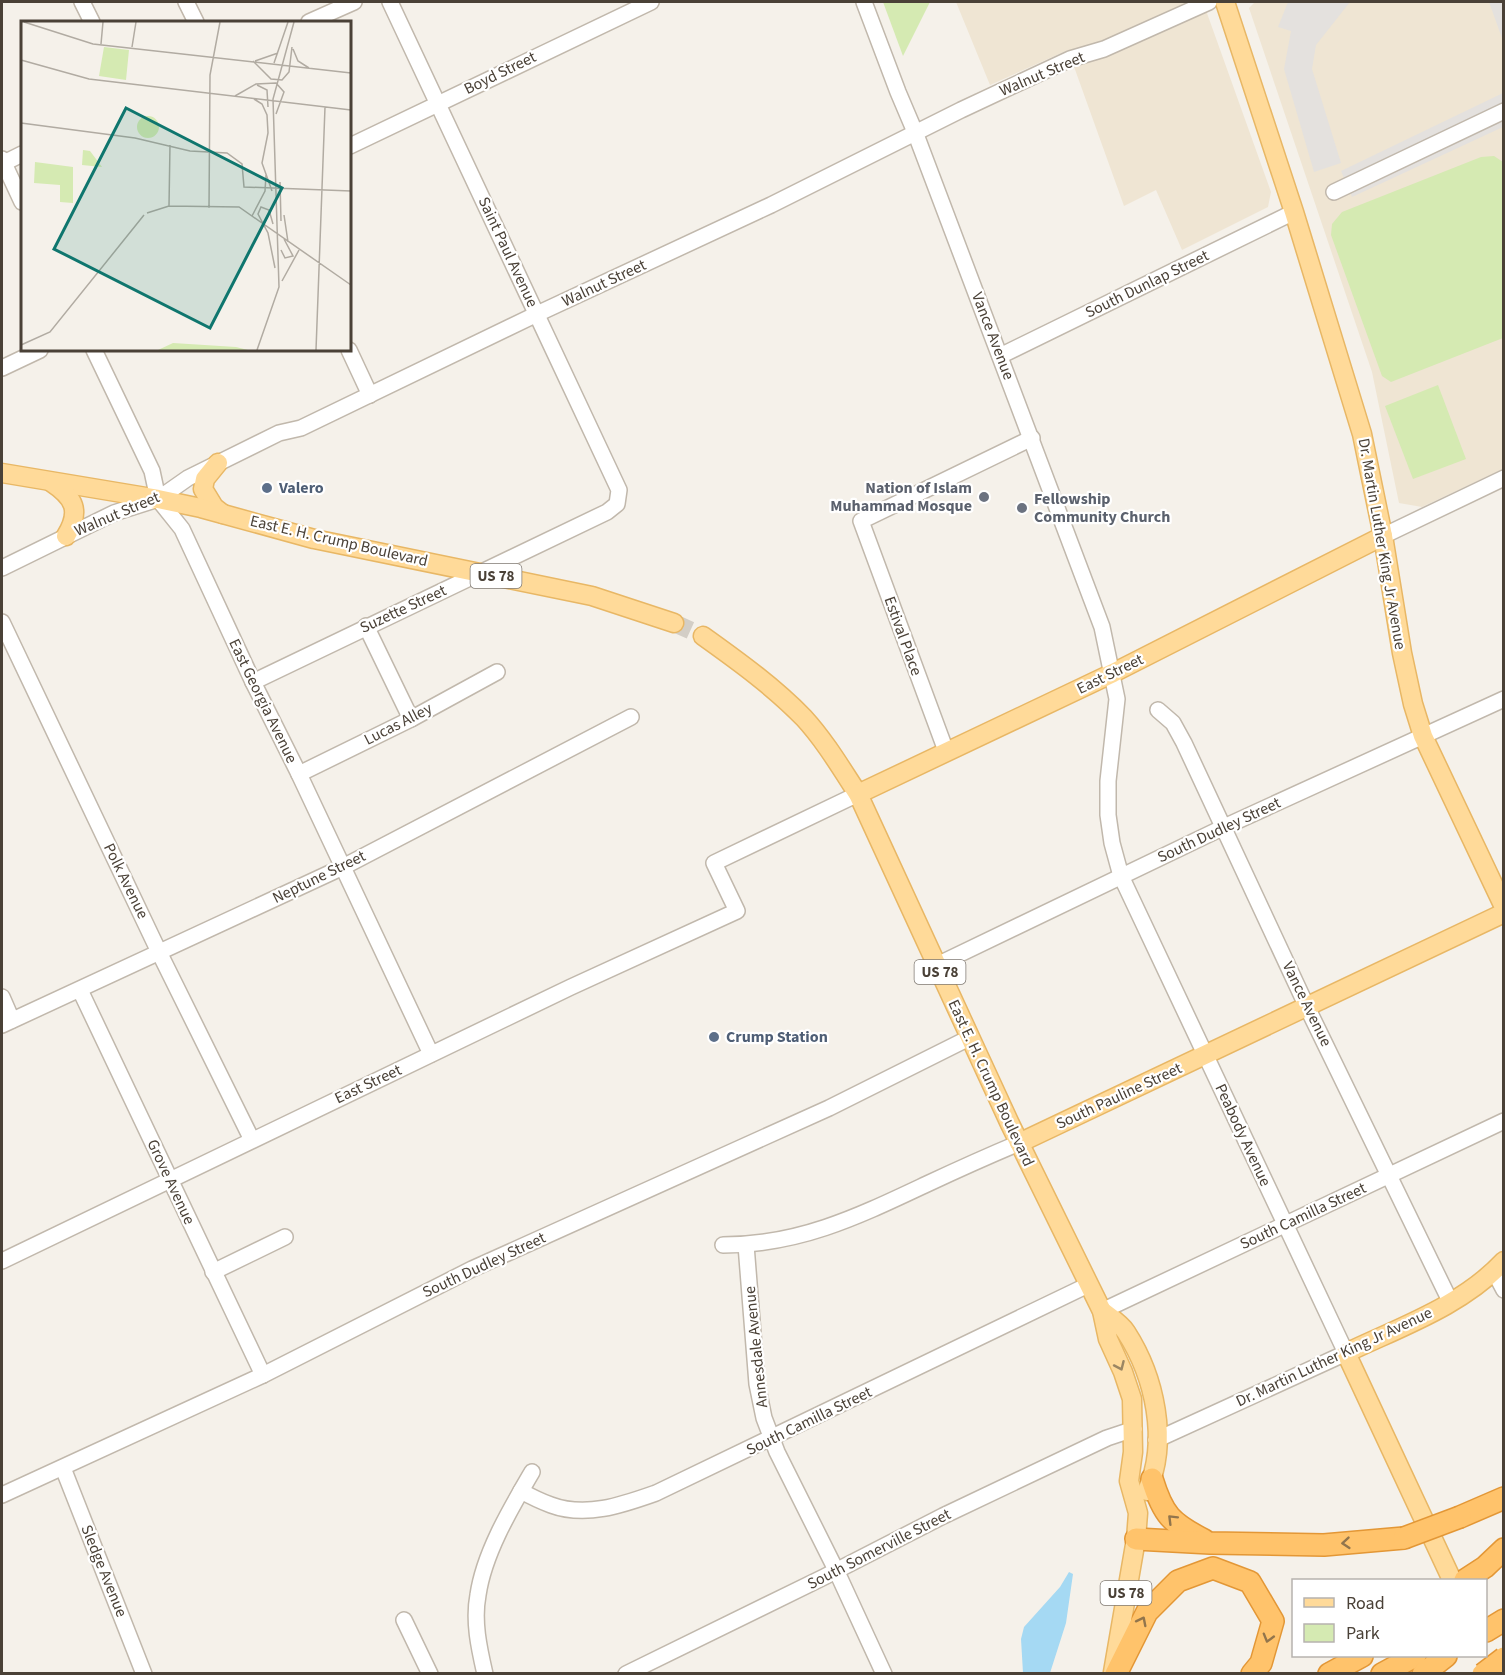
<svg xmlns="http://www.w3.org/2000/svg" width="1505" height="1675" font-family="'Source Sans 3',sans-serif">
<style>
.education{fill:#efe5d3}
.green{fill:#d5eab2}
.parking{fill:#e4e1de}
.water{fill:#a5d9f3}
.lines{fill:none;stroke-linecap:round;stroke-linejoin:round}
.major-tunnel{stroke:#d3cec6;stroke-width:18;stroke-dasharray:18 9;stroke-linecap:butt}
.minor-casing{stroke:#c1b8ac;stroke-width:18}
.major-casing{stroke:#e8b765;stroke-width:21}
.highway-casing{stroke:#e39736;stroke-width:24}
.minor{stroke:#fff;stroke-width:15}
.major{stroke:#ffda99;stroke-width:18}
.highway{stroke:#ffc36b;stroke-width:21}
.highway-bridge-casing{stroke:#e39736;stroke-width:24;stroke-linecap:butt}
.highway-bridge{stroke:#ffc36b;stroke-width:21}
.oneway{stroke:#9b8663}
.oneway2{stroke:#92754c}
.service-dot{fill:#5c6f8a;stroke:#fff;stroke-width:2}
.worship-dot{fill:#6b7280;stroke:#fff;stroke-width:2}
.labels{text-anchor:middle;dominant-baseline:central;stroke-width:4.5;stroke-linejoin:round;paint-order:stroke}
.shield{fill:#fff;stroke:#807a73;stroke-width:1.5}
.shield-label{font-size:15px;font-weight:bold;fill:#4a4137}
.street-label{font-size:16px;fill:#4a4137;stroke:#fff}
.service-label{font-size:16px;font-weight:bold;fill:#4e5e75;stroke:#fff;text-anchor:start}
.worship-label{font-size:16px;font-weight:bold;fill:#5b616d;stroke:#fff;text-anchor:end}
.inset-road{fill:none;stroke:#b1aba2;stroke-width:1.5}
.view{fill:#0f766e;fill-opacity:0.15;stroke:#0f766e;stroke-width:3}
.inset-edge{fill:none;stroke:#4a4137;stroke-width:3}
</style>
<rect width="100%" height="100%" fill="#f5f1ea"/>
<g class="education">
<polygon points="956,2 1203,2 1271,192 1268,207 1182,250 1156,190 1124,206 1068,50 990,85"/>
<polygon points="1255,2 1503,2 1503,469 1422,507 1399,503 1372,372 1249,8"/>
</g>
<g class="green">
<polygon points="883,2 930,2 903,56"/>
<polygon points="1494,156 1503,162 1503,338 1391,382 1382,376 1331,235 1332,224 1342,212 1481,157"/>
<polygon points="1438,385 1466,459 1413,479 1385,406"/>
</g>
<g class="parking">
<polygon points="1288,2 1350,2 1316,45 1312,69 1341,163 1314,172 1284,69 1291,31 1278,27"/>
<polygon points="1489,2 1503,2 1503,41"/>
<polygon points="1503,93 1503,127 1352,197 1341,171"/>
</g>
<polygon class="water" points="1069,1572 1073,1574 1066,1623 1050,1673 1023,1673 1021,1639 1024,1627 1060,1587"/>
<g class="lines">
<polyline class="major-tunnel" points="674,623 703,636"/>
<g class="minor-casing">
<g id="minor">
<polyline points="82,2 92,22"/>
<polyline points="186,2 196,22"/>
<polyline points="864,2 898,92 915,132 1102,627 1117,699 1108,781 1108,815 1112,843 1121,876 1346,1353 1156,1440"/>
<polyline points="309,22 354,2"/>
<polyline points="350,146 651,2"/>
<polyline points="2,159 22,202"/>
<polyline points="2,164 22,154"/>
<polyline points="1334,192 1504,111"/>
<polyline points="94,350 152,471 158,499 182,529 253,682 299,774 431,1054"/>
<polyline points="349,350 370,395"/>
<polyline points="1000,356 1294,212"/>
<polyline points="2,368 40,350"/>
<polyline points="1383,536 1504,478"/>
<polyline points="2,568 114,513 158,499 188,478 279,433 301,428 537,314 771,205 961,110 1070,59 1104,49 1209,2"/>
<polyline points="2,622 159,952 252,1140"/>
<polyline points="366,626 411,719"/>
<polyline points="253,682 607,512 617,504 619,490 390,2"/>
<polyline points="1158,710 1173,723 1184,743 1307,1007 1451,1303"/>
<polyline points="946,751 861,521 1032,438"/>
<polyline points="299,774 411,719 497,672"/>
<polyline points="937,965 1224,827 1504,699"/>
<polyline points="80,990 263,1375"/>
<polyline points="2,997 12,1020"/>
<polyline points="2,1025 343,867 631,717"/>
<path d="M723,1245C800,1245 859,1216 927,1184C957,1170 988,1156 1019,1143"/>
<polyline points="746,1245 757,1384 764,1418 777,1452 836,1570 884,1674"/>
<polyline points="2,1261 571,987 737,911 714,863 858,794"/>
<polyline points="1494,1271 1504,1290"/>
<polyline points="213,1272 285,1237"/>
<polyline points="1102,1311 1504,1121"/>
<polyline points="63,1468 144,1674"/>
<path d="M521,1491C530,1496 540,1501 551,1505C586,1518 622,1505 656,1493L1088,1285"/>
<polyline points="2,1495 263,1375 472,1269 829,1108 969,1038"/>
<polyline points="404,1620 430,1674"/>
<path d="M485,1674C479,1648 473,1621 478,1595C484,1553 511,1508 532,1472"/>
<polyline points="626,1674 824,1577 943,1516 1107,1438 1134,1429"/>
</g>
</g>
<g class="major-casing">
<g id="major">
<polyline points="1225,2 1294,212 1362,434 1383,536 1402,653 1413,704 1423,736 1504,907"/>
<polyline points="218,463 205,479 203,489 214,507 223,514"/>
<polyline points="2,473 158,499 201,508 314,539 592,596 674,623"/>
<path d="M51,482C75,498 81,511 66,536"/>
<path d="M703,636C738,661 774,687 804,718C825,741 841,768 858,794L1010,1124L1102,1311L1108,1339L1123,1372L1132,1399L1133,1452L1129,1481L1138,1513L1136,1539L1113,1672"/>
<polyline points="858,794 1113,673 1383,536"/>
<polyline points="1019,1143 1504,913"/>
<path d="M1102,1311C1110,1317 1121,1324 1126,1332C1155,1377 1169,1441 1147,1491"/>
<path d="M1452,1580L1346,1353C1400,1327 1462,1306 1504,1261"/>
</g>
</g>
<g class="highway-casing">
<g id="highway">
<path d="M1152,1479C1163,1515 1171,1523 1204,1540"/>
<polyline points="1460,1517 1504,1498"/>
<polyline points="1136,1539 1210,1543 1324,1545 1404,1538"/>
<polyline points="1465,1580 1485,1567 1504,1549"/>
<polyline points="1486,1631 1504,1620"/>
<polyline points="1116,1674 1147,1612 1178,1581 1213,1568 1250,1582 1273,1621 1261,1663 1252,1674"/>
<polyline points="1329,1674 1362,1656"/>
<polyline points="1382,1674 1415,1656"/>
<polyline points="1423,1674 1446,1656"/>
</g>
</g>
<use href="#minor" class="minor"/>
<use href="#major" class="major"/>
<use href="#highway" class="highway"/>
<g class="highway-bridge-casing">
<g id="highway-bridge">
<polyline points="1404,1538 1460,1517"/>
<polyline points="1483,1674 1504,1658"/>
</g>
</g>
<use href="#highway-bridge" class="highway-bridge"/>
</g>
<defs><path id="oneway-chevron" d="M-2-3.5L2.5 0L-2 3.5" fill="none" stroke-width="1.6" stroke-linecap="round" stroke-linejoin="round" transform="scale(1.5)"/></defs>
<use class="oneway" href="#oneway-chevron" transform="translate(1120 1366) rotate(66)"/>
<g class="oneway2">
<use href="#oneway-chevron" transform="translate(1172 1519) rotate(-135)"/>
<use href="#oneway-chevron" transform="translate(1346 1543) rotate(175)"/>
<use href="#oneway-chevron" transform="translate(1142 1621) rotate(-63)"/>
<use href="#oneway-chevron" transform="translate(1268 1638) rotate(106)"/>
</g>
<g class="service-dot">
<circle cx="267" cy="488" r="6"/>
<circle cx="714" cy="1037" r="6"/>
</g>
<g class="worship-dot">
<circle cx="984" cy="497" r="6"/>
<circle cx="1022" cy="508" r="6"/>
</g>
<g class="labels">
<g class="shield">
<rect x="470.5" y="564" width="51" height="24" rx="4.5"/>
<rect x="914.5" y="960" width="51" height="24" rx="4.5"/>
<rect x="1100.5" y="1581" width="51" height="24" rx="4.5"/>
</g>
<g class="shield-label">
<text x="496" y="576">US 78</text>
<text x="940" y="972">US 78</text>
<text x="1126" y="1593">US 78</text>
</g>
<g class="street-label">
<text transform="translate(500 73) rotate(-26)">Boyd Street</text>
<text transform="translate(1042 74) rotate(-23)">Walnut Street</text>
<text transform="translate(508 252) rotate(65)">Saint Paul Avenue</text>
<text transform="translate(604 283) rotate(-25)">Walnut Street</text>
<text transform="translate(1147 284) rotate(-26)">South Dunlap Street</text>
<text transform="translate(993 336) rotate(69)">Vance Avenue</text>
<text transform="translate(117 514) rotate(-23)">Walnut Street</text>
<text transform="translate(339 541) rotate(13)">East E. H. Crump Boulevard</text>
<text transform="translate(1382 544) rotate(80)">Dr. Martin Luther King Jr Avenue</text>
<text transform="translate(403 609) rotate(-25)">Suzette Street</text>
<text transform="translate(903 636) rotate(70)">Estival Place</text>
<text transform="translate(1110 674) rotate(-26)">East Street</text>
<text transform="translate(263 701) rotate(64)">East Georgia Avenue</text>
<text transform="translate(398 724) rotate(-27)">Lucas Alley</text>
<text transform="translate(1219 830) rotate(-25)">South Dudley Street</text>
<text transform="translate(319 877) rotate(-26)">Neptune Street</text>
<text transform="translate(126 881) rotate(64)">Polk Avenue</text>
<text transform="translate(1307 1004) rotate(64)">Vance Avenue</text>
<text transform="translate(991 1083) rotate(65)">East E. H. Crump Boulevard</text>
<text transform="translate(368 1084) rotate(-25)">East Street</text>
<text transform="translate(1119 1096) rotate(-25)">South Pauline Street</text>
<text transform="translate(1243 1135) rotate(65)">Peabody Avenue</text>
<text transform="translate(171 1182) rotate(65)">Grove Avenue</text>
<text transform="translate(1303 1216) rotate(-25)">South Camilla Street</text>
<text transform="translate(484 1265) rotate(-25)">South Dudley Street</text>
<text transform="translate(756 1347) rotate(-96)">Annesdale Avenue</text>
<text transform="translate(1334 1357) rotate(-25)">Dr. Martin Luther King Jr Avenue</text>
<text transform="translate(809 1421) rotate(-26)">South Camilla Street</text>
<text transform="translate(879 1549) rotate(-27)">South Somerville Street</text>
<text transform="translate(104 1571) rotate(68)">Sledge Avenue</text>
</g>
<g class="service-label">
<text x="279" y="488">Valero</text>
<text x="726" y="1037">Crump Station</text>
</g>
<g class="worship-label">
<text x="972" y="488">Nation of Islam<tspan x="972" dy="18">Muhammad Mosque</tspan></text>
<text x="1034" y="499" text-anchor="start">Fellowship<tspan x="1034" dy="18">Community Church</tspan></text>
</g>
</g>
<g transform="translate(21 21)">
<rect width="330" height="330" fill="#f5f1ea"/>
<path d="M83,26L108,29L105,59L78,55ZM116 106a11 11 0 1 1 22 0a11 11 0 1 1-22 0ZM62,129L69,130L81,146L61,144ZM14,141L52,146V182L39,181V164L13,162ZM152,322L215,326L227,329H137Z" fill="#d5eab2"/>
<path class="inset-road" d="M3,1L72,23L330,52M80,23L82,1M111,26L115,1M272,28L277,40L288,47M0,39L68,58L330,89M232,40L250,58L261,59L268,51L271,26M234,40L257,32M253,42L267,1M236,64L246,69L247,86M214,75L235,63L255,62L263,71L255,93M233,78L241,83L246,94L247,112L241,142L251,170M0,102L114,117L169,130L206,132L221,143L223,166L330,170M259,161L260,200M148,185L149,124M188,187L189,54L199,1M126,192L148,185L218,186L330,264M263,194L267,221M231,195L244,170L245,154M252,203L248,189L240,186L237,193L247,212L254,247M260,229L264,237L272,235L263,218M261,260L278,229M0,324L29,311L123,194M236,329L258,266L252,78L273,1M295,329L304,86"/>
<path class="view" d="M105,87L261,167L189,307L33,228Z"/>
<rect width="330" height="330" class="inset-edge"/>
</g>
<rect width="1505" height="1675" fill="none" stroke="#4a4137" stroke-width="6"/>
<rect x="1292" y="1579" width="195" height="78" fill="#ffffff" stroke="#b7b3af" stroke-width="1.5"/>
<rect x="1304" y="1598" width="30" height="9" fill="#ffda99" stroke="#b7b3af" stroke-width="1.5"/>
<text x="1346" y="1609" font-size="18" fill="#4a4137">Road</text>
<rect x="1304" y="1624" width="30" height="18" fill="#d5eab2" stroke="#b7b3af" stroke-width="1.5"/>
<text x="1346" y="1639" font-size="18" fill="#4a4137">Park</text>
</svg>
